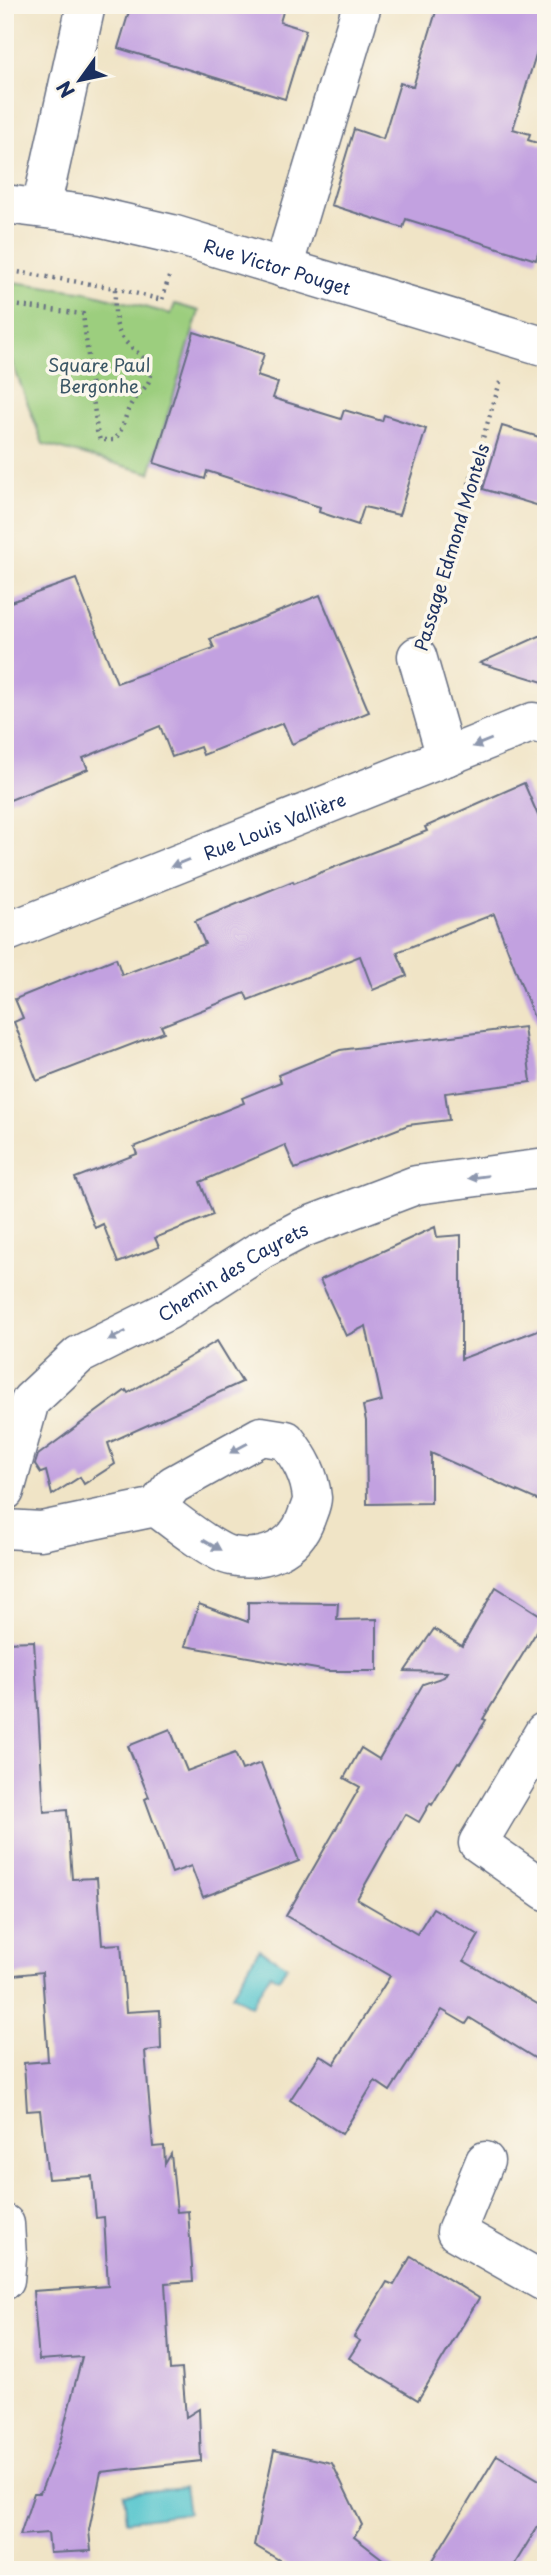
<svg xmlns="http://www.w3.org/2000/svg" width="551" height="2575" font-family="'Playpen Sans',sans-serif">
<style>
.green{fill:#9cce7e;stroke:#5c7e6e;stroke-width:2}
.water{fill:#58c6ce;stroke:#3a7a96;stroke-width:2}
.building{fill:#c2a1e0}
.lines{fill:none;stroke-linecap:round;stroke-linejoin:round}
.minor-casing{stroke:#666e82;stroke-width:41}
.path{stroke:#666e82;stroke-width:4.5;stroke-dasharray:2 5;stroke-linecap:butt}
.minor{stroke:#fff;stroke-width:38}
.oneway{fill:#8d97ae}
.labels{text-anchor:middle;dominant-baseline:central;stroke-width:7;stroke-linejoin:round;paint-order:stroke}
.street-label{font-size:18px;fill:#1b2f5e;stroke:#fbf7ec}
.park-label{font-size:18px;fill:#3b5766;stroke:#fbf7ec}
</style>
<rect width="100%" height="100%" fill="#fbf7ec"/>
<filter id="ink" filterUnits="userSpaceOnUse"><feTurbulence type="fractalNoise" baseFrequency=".0143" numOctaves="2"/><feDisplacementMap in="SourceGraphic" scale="14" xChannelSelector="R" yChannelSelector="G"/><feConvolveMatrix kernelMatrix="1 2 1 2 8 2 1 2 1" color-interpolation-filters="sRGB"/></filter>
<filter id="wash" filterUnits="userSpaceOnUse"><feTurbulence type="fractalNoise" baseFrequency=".00686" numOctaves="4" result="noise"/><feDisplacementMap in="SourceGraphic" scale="28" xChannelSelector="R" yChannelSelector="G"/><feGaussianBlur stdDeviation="1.57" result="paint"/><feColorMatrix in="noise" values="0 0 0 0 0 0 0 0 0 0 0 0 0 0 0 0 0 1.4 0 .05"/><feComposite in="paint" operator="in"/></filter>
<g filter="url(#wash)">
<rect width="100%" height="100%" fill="#f0e4c6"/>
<polygon class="green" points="5,281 87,292 171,314 175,304 199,311 150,473 43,444 5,343"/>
<g class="water">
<polygon points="259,1949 287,1966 279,1979 270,1974 251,2006 232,1995"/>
<polygon points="184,2487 188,2513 127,2521 124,2494"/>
</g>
<g id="blocks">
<g class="building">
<polygon points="131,5 285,5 280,22 306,30 285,99 118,48"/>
<polygon points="438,5 546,5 546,22 513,129 530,134 528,140 546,146 546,228 536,260 406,219 403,228 331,205 354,129 383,139 400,83 413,87"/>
<polygon points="194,332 264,354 257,376 278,383 273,398 341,419 344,410 382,421 384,415 426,429 399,515 364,507 358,525 319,512 320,507 207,471 205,479 154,463"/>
<polygon points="502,426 546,439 546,508 483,489"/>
<polygon points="76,579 117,683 214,648 210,639 320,595 369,712 292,744 283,723 203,755 200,747 172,757 160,726 83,758 88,769 5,802 5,604"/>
<polygon points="546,633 546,683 480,663"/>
<polygon points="524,783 546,834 546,1041 543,1041 494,914 397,952 407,976 373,990 360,956 248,1000 245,993 161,1026 164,1032 37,1081 14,1022 23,1018 15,999 116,958 122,975 205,944 195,921 293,881 294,883 427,831 425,827"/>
<polygon points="524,1027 531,1082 445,1093 449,1120 408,1125 295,1169 285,1145 200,1182 213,1215 155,1238 159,1247 118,1263 103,1224 95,1228 75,1178 137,1154 134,1147 244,1103 242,1098 281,1082 278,1075 340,1050"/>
<polygon points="435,1227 437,1237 461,1235 461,1359 546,1327 546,1504 431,1453 431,1503 367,1504 366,1421 363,1406 382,1401 366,1326 346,1336 320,1280"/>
<polygon points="217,1341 242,1382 108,1443 115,1464 84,1484 80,1477 52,1495 46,1471 41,1473 35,1464 38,1455 126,1390 128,1393"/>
<polygon points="496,1587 545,1618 483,1719 486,1720 460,1763 458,1762 432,1805 430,1803 419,1822 405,1814 357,1899 417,1934 433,1908 479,1935 464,1961 546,2009 546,2065 470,2018 466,2024 442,2010 390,2091 375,2081 342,2134 290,2100 320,2055 334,2064 390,1976 286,1916 360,1787 344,1778 361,1748 379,1759 423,1684 444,1677 447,1672 405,1671 434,1629 462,1646"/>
<polygon points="248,1602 338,1603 337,1620 377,1619 377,1671 328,1671 185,1646 199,1604 248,1622"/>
<polygon points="34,1641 44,1812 67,1810 72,1879 97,1878 102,1945 121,1944 126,2012 160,2010 161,2049 145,2051 153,2147 164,2146 165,2164 171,2154 177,2212 188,2211 193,2281 165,2283 170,2370 182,2369 186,2417 199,2409 201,2461 101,2472 89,2530 91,2551 50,2553 48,2533 20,2535 34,2493 40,2493 60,2442 82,2357 39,2360 33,2291 108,2286 104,2217 96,2218 92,2176 48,2179 40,2110 27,2111 24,2063 48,2061 42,1972 5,1976 5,1642"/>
<polygon points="170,1729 187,1771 235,1753 242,1770 261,1763 299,1861 203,1897 191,1866 172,1873 145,1799 149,1797 128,1746"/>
<polygon points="411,2256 479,2298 418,2400 349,2358 360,2341 354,2337 387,2282 394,2285"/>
<polygon points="274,2450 332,2463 362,2525 354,2537 397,2570 296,2570 254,2545"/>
<polygon points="497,2455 546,2484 546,2513 511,2570 427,2570"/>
</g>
</g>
</g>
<g filter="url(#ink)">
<use href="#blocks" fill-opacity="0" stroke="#666e82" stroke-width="2"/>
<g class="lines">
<g class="minor-casing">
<g id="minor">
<path id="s1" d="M5,204L85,214L172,234L546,347"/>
<polyline points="41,208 86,5"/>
<polyline points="283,268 362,5"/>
<polyline points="417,656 446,757"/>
<path id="s2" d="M5,933L533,722L546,726"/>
<path id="s3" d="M5,1491L30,1401L79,1355L167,1311L261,1250L303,1228L416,1185L546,1168"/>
<path d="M5,1529L41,1531L156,1507L173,1485L261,1436L286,1440C300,1458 310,1475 312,1498C312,1504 308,1512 306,1518C295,1549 264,1562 232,1556C214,1553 172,1519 156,1507"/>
<polyline points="546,1733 544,1732 478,1843 546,1891"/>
<polyline points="485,2161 456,2232 546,2283"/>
<polyline points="5,2224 7,2257 5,2280"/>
</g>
</g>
<g class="path">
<polyline points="5,270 115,288 162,300 169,277"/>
<path d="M5,304L83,314L97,431L100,440H114C125,429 124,414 133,401C138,393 150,386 151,374C152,359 128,348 121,336C113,321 115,305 115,288"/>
<polyline points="428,618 501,379"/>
</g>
<use href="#minor" class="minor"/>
</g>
<defs><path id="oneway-solid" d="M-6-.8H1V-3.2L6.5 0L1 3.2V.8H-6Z" transform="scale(1.75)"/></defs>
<g class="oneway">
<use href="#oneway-solid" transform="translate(482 743) rotate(158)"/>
<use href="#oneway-solid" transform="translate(180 863) rotate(158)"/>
<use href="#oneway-solid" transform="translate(478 1177) rotate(172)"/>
<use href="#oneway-solid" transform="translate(117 1336) rotate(153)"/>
<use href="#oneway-solid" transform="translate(239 1448) rotate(151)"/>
<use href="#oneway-solid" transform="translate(212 1545) rotate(30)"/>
</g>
</g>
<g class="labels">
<g class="street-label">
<text stroke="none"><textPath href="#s1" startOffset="280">Rue Victor Pouget</textPath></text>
<text transform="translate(451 547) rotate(-73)">Passage Edmond Montels</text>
<text stroke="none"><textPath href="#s2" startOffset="290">Rue Louis Vallière</textPath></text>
<text stroke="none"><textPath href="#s3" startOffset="336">Chemin des Cayrets</textPath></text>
</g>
<g class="park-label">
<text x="99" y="364">Square Paul<tspan x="99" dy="21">Bergonhe</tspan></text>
</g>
</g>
<rect width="551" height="2575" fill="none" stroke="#fbf7ec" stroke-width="28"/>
<g transform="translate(80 80) rotate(237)" stroke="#fbf7ec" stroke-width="5" paint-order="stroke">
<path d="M0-5L12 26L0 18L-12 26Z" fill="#1b2f5e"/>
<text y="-10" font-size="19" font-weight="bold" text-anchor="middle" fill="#1b2f5e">N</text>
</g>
</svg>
